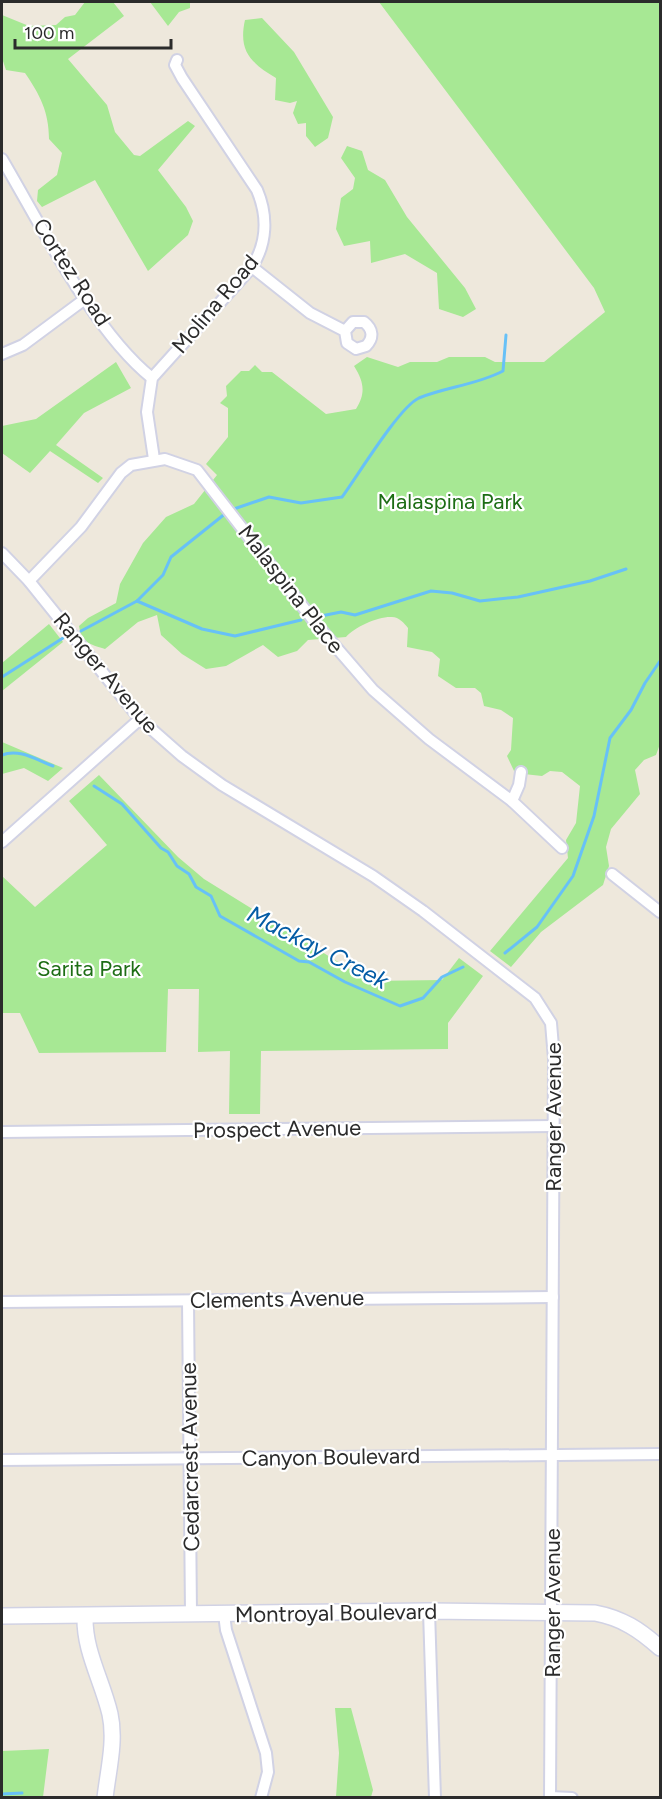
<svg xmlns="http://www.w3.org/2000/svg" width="662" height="1799" font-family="Figtree,sans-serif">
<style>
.green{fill:#a7e894}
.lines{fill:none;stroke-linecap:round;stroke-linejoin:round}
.stream{stroke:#67c1f7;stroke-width:3}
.street-casing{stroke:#d1d2e4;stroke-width:14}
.secondary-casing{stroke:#d1d2e4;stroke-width:18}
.street{stroke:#fff;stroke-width:10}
.secondary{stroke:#fff;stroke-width:15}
.labels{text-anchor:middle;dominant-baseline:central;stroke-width:4.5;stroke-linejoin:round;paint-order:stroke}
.street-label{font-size:22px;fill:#2b2b2b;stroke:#fff}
.park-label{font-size:22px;fill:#1d6d15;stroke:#fff}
.water-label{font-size:24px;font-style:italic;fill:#045ca5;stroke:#fff}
</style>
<rect width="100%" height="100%" fill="#eee8dc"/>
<g class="green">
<path d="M85,2H113L124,16L68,59L107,105L115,132L134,155L140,156L188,121L195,126L158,170L186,207L193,221L188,235L148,271L95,180L42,207L37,201L38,190L57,175L62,153L49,139C49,112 40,95 25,73L6,70L2,58V15L29,26L56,25L65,17L75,15Z"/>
<polygon points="150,2 190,2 190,8 179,12 168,26"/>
<path d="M379,2H660V744L656,755L644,760L635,770L640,794L611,829L606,847L609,866L603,885L541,932L511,967L490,951L568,858L566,840L576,823L580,786L562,772L550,771L542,776L515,773L507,756L511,750L513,718L501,710L484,706L481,693L475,688H456L438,676L440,659L432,652L407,647L408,628C404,623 399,617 392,617C379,616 354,627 346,637L308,640L297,651L278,657L263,645L226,666L206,669L182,654L161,635L157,615L138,622L105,649C89,644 82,643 79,626L88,618L116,603L120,584L143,543L166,517L194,504L217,475L206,464L228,437V408L220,403L227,396L226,386L241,371H249L255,365L262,372H272L326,414L356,409C366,393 364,382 354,366L367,357L398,367L410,362H437L449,357H485L495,362H544L605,312L594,288Z"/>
<path d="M262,18L294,52L333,117L328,138L315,147L306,136V123L298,124L293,113L297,101L290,103L275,100L276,78C251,63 238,51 245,20Z"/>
<polygon points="347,146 362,151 368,170 385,180 407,217 465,288 476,309 463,317 439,309 437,273 405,254 371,263 370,241 344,246 336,229 341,198 353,189 355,178 341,158"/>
<polygon points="116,362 131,388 84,413 56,445 103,478 98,483 50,451 30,473 2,453 2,426 36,419"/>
<polygon points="49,624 63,642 2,691 2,663"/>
<polygon points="2,742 63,768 48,781 24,768 2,774"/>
<polygon points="99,775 178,857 204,879 369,981 442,980 459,958 483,976 448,1023 448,1049 261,1051 260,1114 229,1114 230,1051 198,1052 199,989 168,989 166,1052 39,1053 20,1013 2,1013 2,876 35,907 107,845 69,801"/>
<polygon points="335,1708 351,1708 373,1790 371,1797 336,1797 339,1753"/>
<polygon points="49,1749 43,1797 2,1797 2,1751"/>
</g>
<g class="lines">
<g class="stream">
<path d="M231,510L269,497L301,503L342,497C357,477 399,407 419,398C446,387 476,385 503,371L506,335"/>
<polyline points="137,601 202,629 235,636 301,620"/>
<polyline points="321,616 341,612 355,615 431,591 452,593 480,601 518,597 590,581 626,569"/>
<polyline points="81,631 137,601 163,575 171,557 226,513"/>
<polyline points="2,677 63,638"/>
<path d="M2,755C19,748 37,760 53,766"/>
<polyline points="94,786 122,804 161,848 168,852 177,866 189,874 196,887 211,896 220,916 299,961 309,962 345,982 400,1006 423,998 442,977 463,967"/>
<polyline points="505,953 537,927 573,876 594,816 610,738 631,710 645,683 660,661"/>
<polyline points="2,1794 22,1793"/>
</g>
<g class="street-casing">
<g id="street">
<path d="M2,159C41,225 93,331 152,378"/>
<path d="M252,267L310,313L345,331L353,322H364C373,329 374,338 366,346L356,349L347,343L345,331"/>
<polyline points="2,354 23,345 85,299"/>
<path d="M154,459L147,412L152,378L252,267C267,243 268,216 257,190L182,78L175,65L177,60"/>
<polyline points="2,553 29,581 140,719 182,756 222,785 373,876 423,911 535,998 551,1023 554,1059 550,1798"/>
<polyline points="29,581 81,527 121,473 131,465 165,459 197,470 317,625 373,690 429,739 512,801 562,848"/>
<polyline points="512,801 519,785 521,772"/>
<polyline points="2,842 140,719"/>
<polyline points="612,874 660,912"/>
<polyline points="2,1132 553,1126"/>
<polyline points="188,1301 191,1614"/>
<polyline points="2,1302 553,1297"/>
<polyline points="2,1460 660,1454"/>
<polyline points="429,1611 435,1798"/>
<polyline points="224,1614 226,1630 266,1753 268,1772 261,1798"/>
<polyline points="550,1797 572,1798"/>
</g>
</g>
<g class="secondary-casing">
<g id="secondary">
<path d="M2,1616L429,1611L595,1613C622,1618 640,1630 660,1648"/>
<path d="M85,1616C84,1651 102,1680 110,1714C116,1741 108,1771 105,1798"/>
</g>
</g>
<use href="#street" class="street"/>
<use href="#secondary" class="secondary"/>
</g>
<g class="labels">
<g class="street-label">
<text transform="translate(72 272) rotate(57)">Cortez Road</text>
<text transform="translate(215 304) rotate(-50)">Molina Road</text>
<text transform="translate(291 589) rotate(52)">Malaspina Place</text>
<text transform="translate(106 673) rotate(50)">Ranger Avenue</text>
<text transform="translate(553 1117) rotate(-90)">Ranger Avenue</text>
<text transform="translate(277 1129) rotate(-1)">Prospect Avenue</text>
<text transform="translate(277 1299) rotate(-1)">Clements Avenue</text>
<text transform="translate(190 1457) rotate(-91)">Cedarcrest Avenue</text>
<text transform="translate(331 1457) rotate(-1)">Canyon Boulevard</text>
<text transform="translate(552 1603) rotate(-90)">Ranger Avenue</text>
<text transform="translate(336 1613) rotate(-1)">Montroyal Boulevard</text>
</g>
<g class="park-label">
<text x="450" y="501">Malaspina Park</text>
<text x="89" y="968">Sarita Park</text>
</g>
<g class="water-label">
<text transform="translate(318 947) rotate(27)">Mackay Creek</text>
</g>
</g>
<rect width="662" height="1799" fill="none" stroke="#2b2b2b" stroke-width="6"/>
<path d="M15 39v9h156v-9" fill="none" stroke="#2b2b2b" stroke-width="3"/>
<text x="24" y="39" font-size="18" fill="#2b2b2b" stroke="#ffffff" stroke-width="4.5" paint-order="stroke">100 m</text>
</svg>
